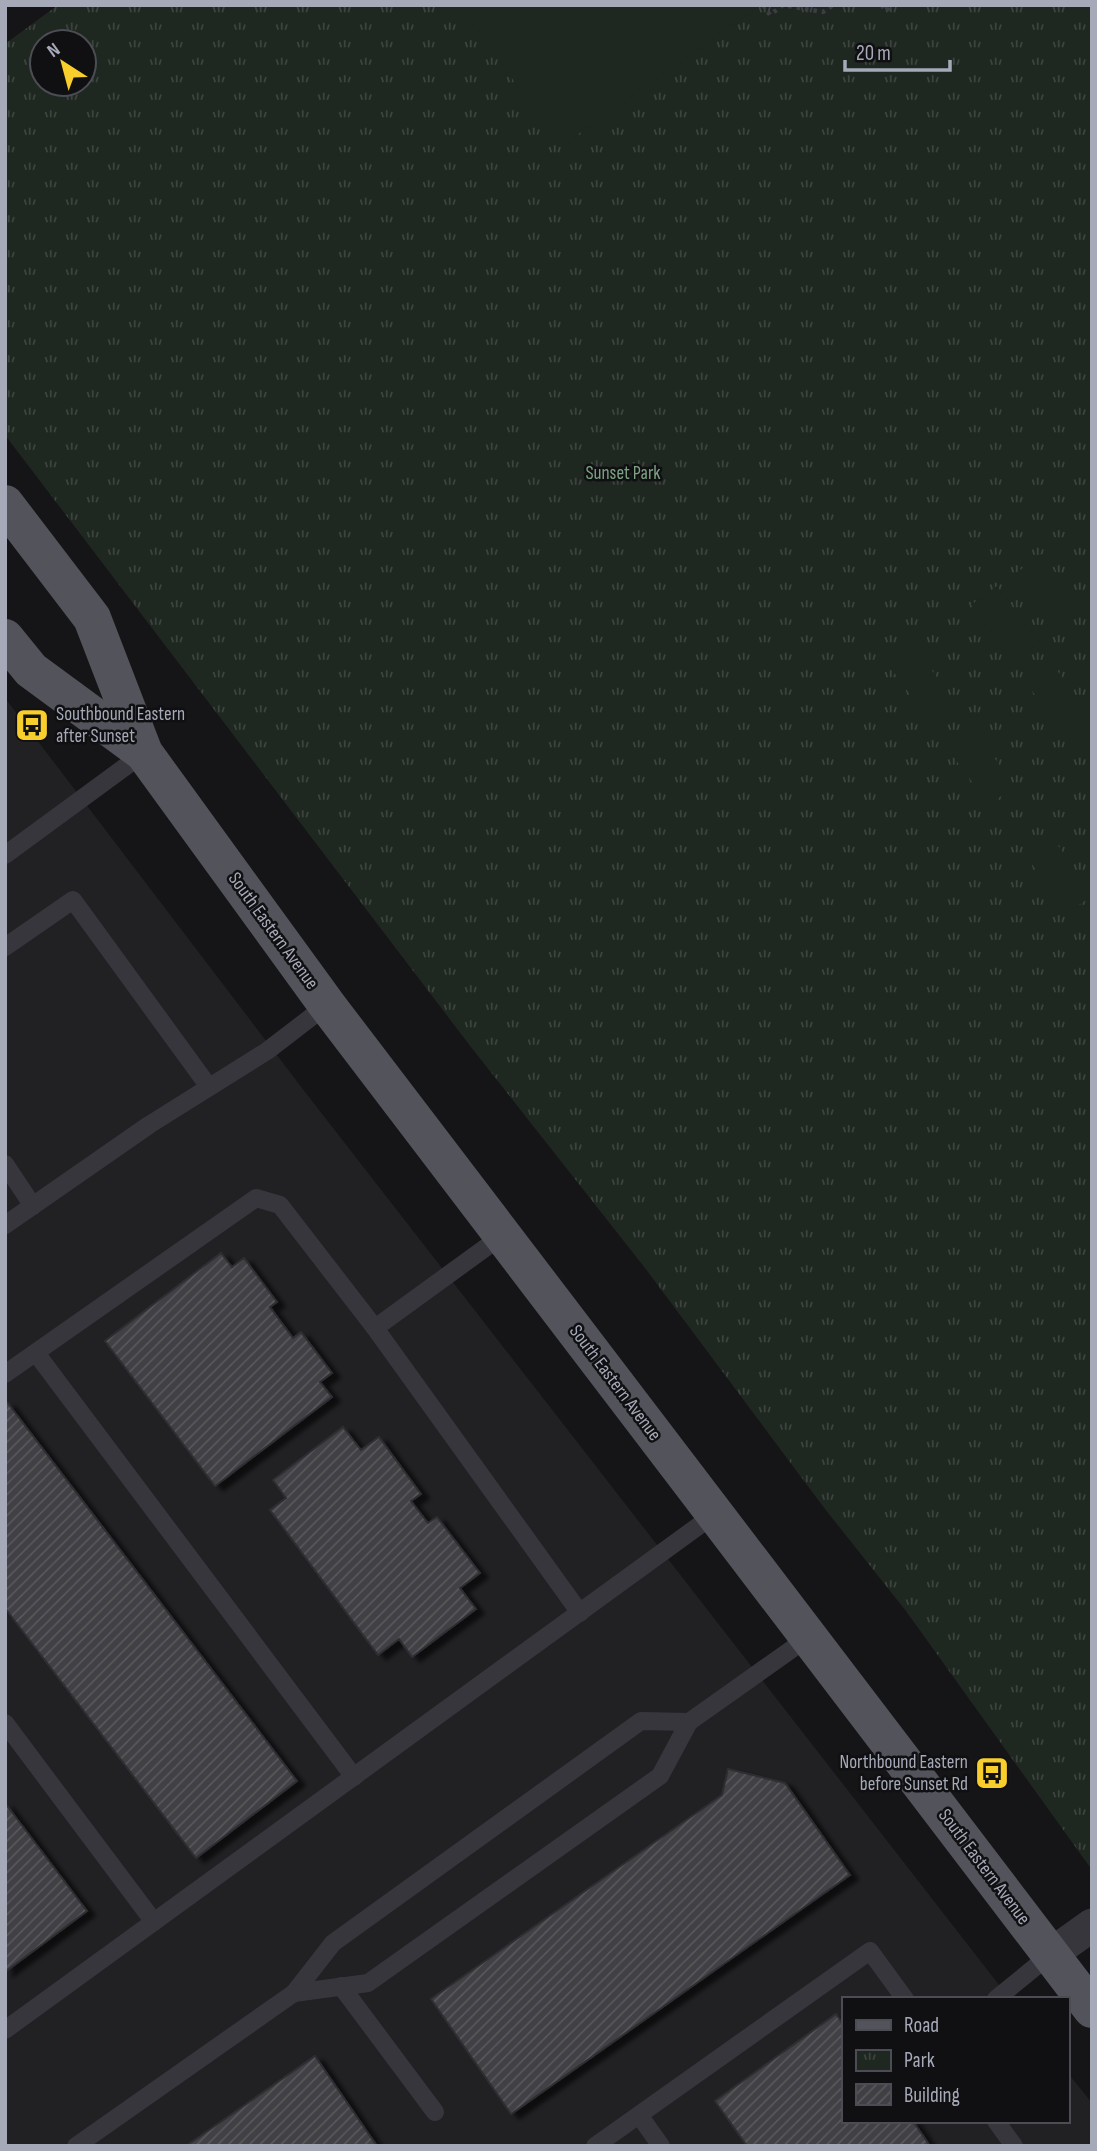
<svg xmlns="http://www.w3.org/2000/svg" width="1097" height="2151" font-family="'Sofia Sans Condensed',sans-serif">
<style>
.built{fill:#212124}
.park{fill:url(#park-tufts);fill-rule:evenodd}
.garden{fill:#1f2721}
.building{fill:url(#building-hatch);stroke:#2f2f33;stroke-width:2;filter:url(#shadow)}
.lines{fill:none;stroke-linecap:round;stroke-linejoin:round}
.path{stroke:#3c3d43;stroke-width:4.5;stroke-dasharray:3.5 5;stroke-linecap:butt}
.service{stroke:#36363c;stroke-width:18}
.minor{stroke:#36363c;stroke-width:33}
.primary{stroke:#52535b;stroke-width:38}
.labels{text-anchor:middle;dominant-baseline:central;stroke-width:5;stroke-linejoin:round;paint-order:stroke}
.park-label{font-size:19px;fill:#7da384;stroke:#101012}
.poi-label{font-size:19px;fill:#a6a9b8;stroke:#101012;text-anchor:start}
.street-label{font-size:19px;fill:#a6a9b8;stroke:#101012}
</style>
<defs>
<pattern id="park-tufts" width="24" height="20" patternUnits="userSpaceOnUse" patternTransform="scale(1.75)"><rect width="24" height="20" fill="#1f2721"/><path d="M3 7l-1-3M5 7V3M7 7l1-3M15 17l-1-3M17 17v-4M19 17l1-3" fill="none" stroke="#3d443f"/></pattern>
<pattern id="building-hatch" width="6" height="6" patternUnits="userSpaceOnUse" patternTransform="scale(1.75)"><rect width="6" height="6" fill="#3f3f44"/><path d="M-1 1l2-2M0 6l6-6M5 7l2-2" fill="none" stroke="#58585d"/></pattern>
<filter id="shadow"><feDropShadow dx="8" dy="4.5" stdDeviation="2" flood-color="#0009"/></filter>
</defs>
<rect width="100%" height="100%" fill="#151517"/>
<polygon class="built" points="5,698 302,1088 1010,1999 843,1999 843,2121 1067,2121 1067,2072 1092,2103 1092,2146 5,2146"/>
<path class="park" d="M58,5H1092V1870L906,1611L825,1509L645,1268L471,1047L5,435V44ZM42,42H84V84H42Z"/>
<g class="garden">
<polygon points="461,5 761,5 560,147"/>
<polygon points="1042,554 1083,611 1057,630 1016,573"/>
<polygon points="997,586 1039,643 1012,661 971,605"/>
<polygon points="914,645 955,703 929,721 888,664"/>
<polygon points="1056,669 1092,717 1092,730 1071,745 1030,688"/>
<polygon points="973,729 1015,786 989,805 947,748"/>
<polygon points="1052,837 1092,893 1092,896 1067,913 1026,856"/>
</g>
<g class="building">
<polygon points="221,1253 232,1267 244,1258 277,1302 270,1307 293,1338 301,1332 332,1373 320,1382 332,1397 215,1486 105,1341"/>
<polygon points="7,1402 297,1781 196,1858 5,1608 5,1403"/>
<polygon points="343,1427 361,1450 379,1437 421,1494 411,1501 428,1523 437,1517 480,1573 460,1588 476,1609 412,1657 399,1639 378,1655 270,1510 286,1498 273,1480"/>
<polygon points="728,1769 785,1783 850,1875 511,2114 431,1999 722,1795"/>
<polygon points="5,1803 87,1911 5,1972"/>
<polygon points="836,2014 843,2024 843,2121 913,2121 930,2146 747,2146 715,2101"/>
<polygon points="315,2056 377,2146 186,2146"/>
</g>
<g class="lines">
<g class="path">
<polyline points="763,5 770,15 783,5 823,12 833,5"/>
<polyline points="882,5 885,11 893,5"/>
</g>
<g class="service">
<polyline points="5,855 144,753"/>
<polyline points="5,947 73,900 209,1087"/>
<polyline points="5,1164 33,1206"/>
<polyline points="5,1225 149,1125 267,1051 327,1005"/>
<polyline points="375,1328 503,1235"/>
<polyline points="36,1353 354,1777"/>
<polyline points="5,1374 256,1198 280,1205 375,1328 580,1613"/>
<polygon points="641,1721 689,1722 660,1776 368,1983 294,1993 333,1943"/>
<polyline points="689,1722 809,1637"/>
<polyline points="5,1723 154,1922"/>
<polyline points="341,1986 435,2112"/>
<polyline points="996,1999 1050,1955"/>
<polyline points="5,2030 715,1514"/>
<polyline points="639,2115 661,2146"/>
<polyline points="996,2121 1014,2146"/>
<polyline points="76,2146 294,1993"/>
<polyline points="595,2146 870,1951 905,1999"/>
</g>
<polyline class="minor" points="1050,1955 1092,1925"/>
<g class="primary">
<polyline points="5,504 92,618 144,753 327,1005 1092,2009"/>
<polyline points="5,638 31,670 144,753"/>
</g>
</g>
<defs>
<g id="bus-square" transform="scale(1.75)"><rect x="-9" y="-9" width="18" height="18" rx="4" fill="#f8ce2c" stroke="#101012"/><path d="M-5-6H5V4H4V6H2V4H-2V6H-4V4H-5ZM-3.5-4V0h7V-4ZM-3.5 1.2v1.5H-2V1.2ZM2 1.2v1.5H3.5V1.2Z" fill="#111"/></g>
</defs>
<g fill-rule="evenodd">
<use href="#bus-square" x="32" y="725"/>
<use href="#bus-square" x="992" y="1773"/>
</g>
<g class="labels">
<g class="park-label">
<text x="623" y="473">Sunset Park</text>
</g>
<g class="poi-label">
<text x="56" y="714">Southbound Eastern<tspan x="56" dy="22">after Sunset</tspan></text>
<text x="968" y="1762" text-anchor="end">Northbound Eastern<tspan x="968" dy="22">before Sunset Rd</tspan></text>
</g>
<g class="street-label">
<text transform="translate(273 931) rotate(54)">South Eastern Avenue</text>
<text transform="translate(615 1383) rotate(53)">South Eastern Avenue</text>
<text transform="translate(984 1867) rotate(53)">South Eastern Avenue</text>
</g>
</g>
<rect width="1097" height="2151" fill="none" stroke="#a6a9b8" stroke-width="14"/>
<rect x="842" y="1997" width="228" height="126" fill="#101012" stroke="#4c4d54" stroke-width="2"/>
<rect x="856" y="2020" width="35" height="10" fill="#52535b" stroke="#4c4d54" stroke-width="2"/>
<text x="904" y="2032" font-size="21" fill="#a6a9b8">Road</text>
<rect x="856" y="2050" width="35" height="21" fill="url(#park-tufts)" stroke="#4c4d54" stroke-width="2"/>
<text x="904" y="2067" font-size="21" fill="#a6a9b8">Park</text>
<rect x="856" y="2084" width="35" height="21" fill="url(#building-hatch)" stroke="#4c4d54" stroke-width="2"/>
<text x="904" y="2102" font-size="21" fill="#a6a9b8">Building</text>
<g transform="translate(63 63) rotate(324)"><circle r="33" fill="#101012" stroke="#4c4d54" stroke-width="2"/>
<path d="M0-5L12 26L0 18L-12 26Z" fill="#f8ce2c"/>
<text y="-10" font-size="19" font-weight="bold" text-anchor="middle" fill="#a6a9b8">N</text>
</g>
<path d="M845 60v10h105v-10" fill="none" stroke="#a6a9b8" stroke-width="3.5"/>
<text x="856" y="60" font-size="21" fill="#a6a9b8" stroke="#101012" stroke-width="5" paint-order="stroke">20 m</text>
</svg>
